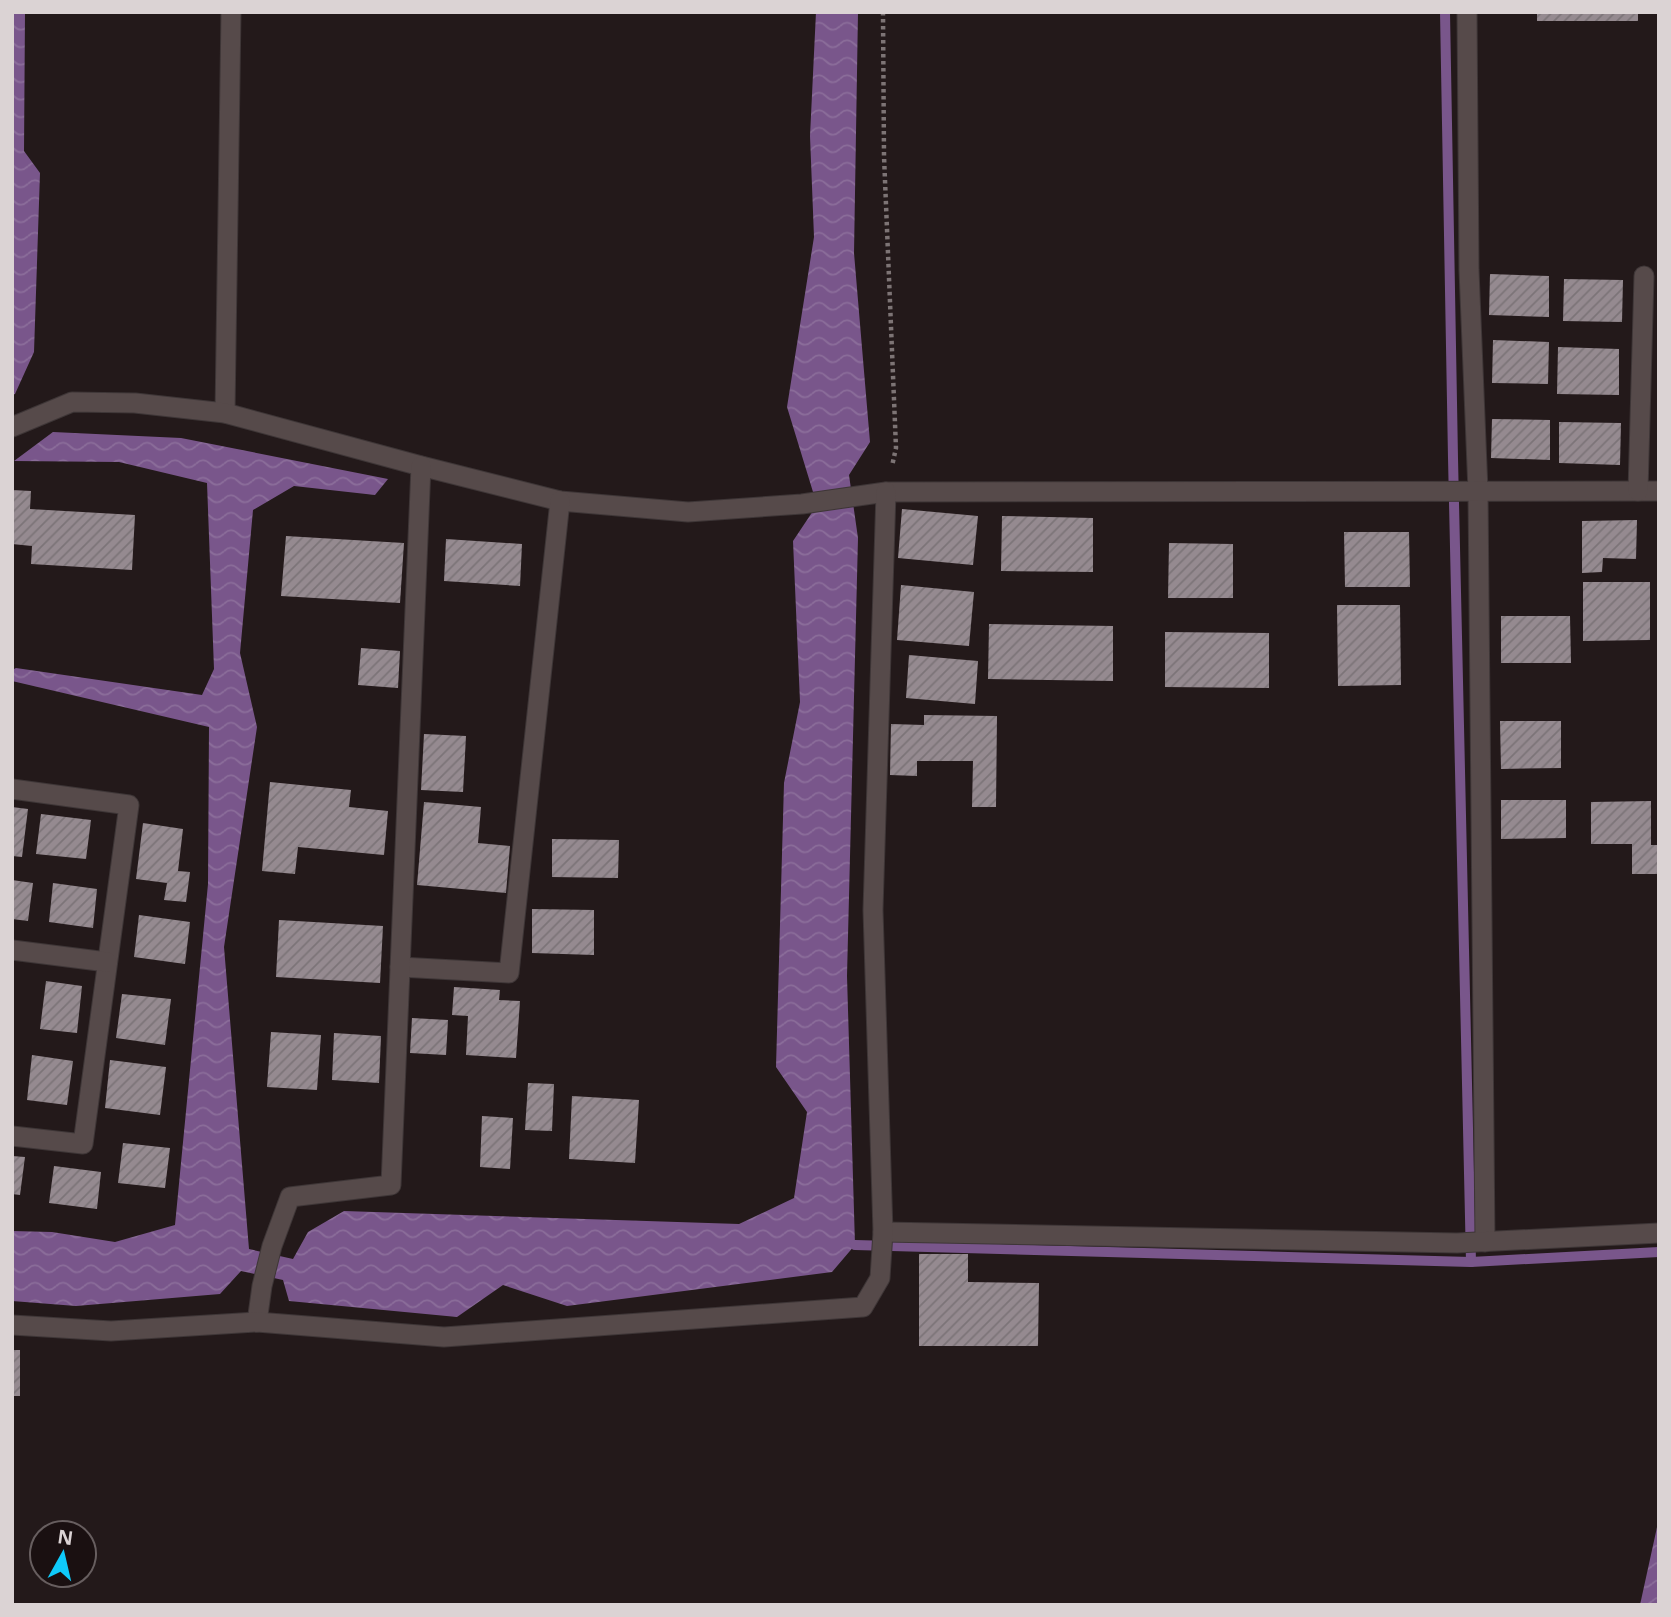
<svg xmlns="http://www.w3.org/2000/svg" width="1671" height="1617" font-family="'Open Sans',sans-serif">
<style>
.water{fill:url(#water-waves)}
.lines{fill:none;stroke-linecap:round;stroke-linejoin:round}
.stream{stroke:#79568b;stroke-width:10}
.building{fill:url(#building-hatch)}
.minor-casing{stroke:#3e3637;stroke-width:21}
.path{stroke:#7d7475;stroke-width:4.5;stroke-dasharray:3.5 3.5;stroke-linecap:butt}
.minor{stroke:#564a4a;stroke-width:19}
</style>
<defs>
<pattern id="water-waves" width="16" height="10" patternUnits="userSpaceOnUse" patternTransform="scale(1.75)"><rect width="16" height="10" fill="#79568b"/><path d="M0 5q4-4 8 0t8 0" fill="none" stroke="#8b6d9a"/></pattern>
<pattern id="building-hatch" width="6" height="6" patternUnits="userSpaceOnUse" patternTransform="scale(1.75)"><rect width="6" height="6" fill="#958a90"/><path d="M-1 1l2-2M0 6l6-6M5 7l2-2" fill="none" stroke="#7c7478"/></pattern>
</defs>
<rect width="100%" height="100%" fill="#23191a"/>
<g class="water">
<polygon points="12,12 25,12 24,151 40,173 34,352 15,394 12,395"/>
<polygon points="816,12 858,12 854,253 870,442 849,475 858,538 847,976 855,1245 832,1272 567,1306 503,1285 457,1317 289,1301 283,1280 241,1271 220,1294 76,1306 12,1301 12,1231 52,1232 115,1242 175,1225 208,884 209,727 12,681 12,670 16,668 202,695 214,669 207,483 119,462 14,461 53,432 181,438 388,479 375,495 294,486 253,510 240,653 257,727 224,947 249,1249 293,1259 308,1232 344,1211 739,1224 794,1198 807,1112 776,1067 784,783 800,702 793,541 817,505 787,407 814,237 810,136"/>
<polygon points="1659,1518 1659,1605 1640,1605"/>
</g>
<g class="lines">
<g class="stream">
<polyline points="1445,12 1453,458 1471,1262"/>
<polyline points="855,1245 1471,1262 1659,1252"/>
</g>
</g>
<g class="building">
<rect x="1537" y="12" width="101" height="9"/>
<polygon points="1490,274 1549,276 1549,317 1489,315"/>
<polygon points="1564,279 1623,280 1622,322 1563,321"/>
<polygon points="1493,340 1549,342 1548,384 1492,383"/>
<polygon points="1558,347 1619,349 1619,395 1557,394"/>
<polygon points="1492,419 1550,420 1550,460 1491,458"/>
<polygon points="1559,422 1621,423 1620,465 1559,463"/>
<polygon points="12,490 31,491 30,509 135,515 132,570 31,564 32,546 12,544"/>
<polygon points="902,509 978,516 973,565 898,558"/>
<polygon points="1002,516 1093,518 1093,572 1001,571"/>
<polygon points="1637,520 1636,559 1603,558 1602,572 1582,573 1582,521"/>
<polygon points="1344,532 1409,532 1410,587 1345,587"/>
<polygon points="286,536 404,543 400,603 281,596"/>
<polygon points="446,539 522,544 520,586 444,581"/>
<polygon points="1169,543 1233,544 1233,598 1168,598"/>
<polygon points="1583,582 1650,582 1650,640 1583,641"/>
<polygon points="901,585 974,592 969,646 897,640"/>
<polygon points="1337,605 1400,605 1401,685 1338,686"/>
<polygon points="1501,616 1570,616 1571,663 1501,663"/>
<polygon points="989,624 1113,626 1113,681 988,679"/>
<polygon points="1165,632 1269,633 1269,688 1165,687"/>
<polygon points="361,648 400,651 398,688 358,685"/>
<polygon points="909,655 978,661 975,704 906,698"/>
<polygon points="924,715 997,716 996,807 972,807 973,761 917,761 917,776 890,775 891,724 924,725"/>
<polygon points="1500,721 1561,721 1561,768 1501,769"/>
<polygon points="424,734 466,736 463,792 421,790"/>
<polygon points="270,782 351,790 349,807 388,811 384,855 298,847 295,874 262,871"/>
<polygon points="1501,800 1566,800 1566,838 1501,839"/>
<polygon points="1651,801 1651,845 1659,845 1659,874 1632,874 1632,844 1591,844 1591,802"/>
<polygon points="424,802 481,807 478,843 510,846 506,893 417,885"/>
<polygon points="12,807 28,809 22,857 12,856"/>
<polygon points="41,814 91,820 86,859 36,854"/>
<polygon points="143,823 183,829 178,871 190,872 186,902 164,900 167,883 136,879"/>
<polygon points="552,839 619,840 618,878 552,877"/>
<polygon points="12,880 33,883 28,921 12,919"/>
<polygon points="53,883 97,889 93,928 49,922"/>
<polygon points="532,909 594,910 594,955 532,953"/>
<polygon points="139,915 190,922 185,964 134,957"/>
<polygon points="279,920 383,926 380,983 276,977"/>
<polygon points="46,981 82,986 77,1033 40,1029"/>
<polygon points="454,987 500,990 499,1000 520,1001 516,1058 466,1055 468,1016 452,1015"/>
<polygon points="122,994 171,999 165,1045 116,1038"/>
<polygon points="412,1018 448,1020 446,1055 410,1053"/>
<polygon points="271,1032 321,1035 317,1090 267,1087"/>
<polygon points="334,1033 381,1036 379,1083 332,1080"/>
<polygon points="32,1055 73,1061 67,1105 27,1100"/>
<polygon points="110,1060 166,1067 160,1115 105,1108"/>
<polygon points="528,1083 554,1084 552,1131 525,1130"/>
<polygon points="572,1096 639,1100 635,1163 569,1159"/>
<polygon points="482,1116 513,1118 510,1169 480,1167"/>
<polygon points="123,1143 170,1148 165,1188 118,1183"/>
<polygon points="12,1156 25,1157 20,1195 12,1194"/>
<polygon points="54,1166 101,1172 97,1209 49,1203"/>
<polygon points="919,1254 968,1254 968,1282 1039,1283 1038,1346 919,1346"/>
<rect x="12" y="1350" width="8" height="46"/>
</g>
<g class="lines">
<g class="minor-casing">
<g id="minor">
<polyline points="1467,12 1469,270 1478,491 1485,1242"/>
<polyline points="225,413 231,12"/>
<polyline points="12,427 72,402 135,403 225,413 421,466 560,501 688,512 802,504 886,492 1659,491"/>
<polyline points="1638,491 1644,276"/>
<polyline points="12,789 129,805 83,1144 12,1136"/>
<polyline points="12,950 107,962"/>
<polyline points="400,967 509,973 560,501"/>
<polyline points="883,1232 1457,1243 1659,1233"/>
<polyline points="257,1322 262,1286 272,1246 290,1197 391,1185 421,466"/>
<polyline points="12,1325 111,1331 257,1322 444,1337 863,1307 880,1278 883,1232 873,910 886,492"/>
</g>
</g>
<polyline class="path" points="883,12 884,156 896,448 892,466"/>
<use href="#minor" class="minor"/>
</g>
<rect width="1671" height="1617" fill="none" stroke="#dbd3d4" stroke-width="28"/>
<g transform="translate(63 1554) rotate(8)"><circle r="33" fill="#1a1011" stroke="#675e5f" stroke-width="2"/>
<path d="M0-5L12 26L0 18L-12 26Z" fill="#0fcafa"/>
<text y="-10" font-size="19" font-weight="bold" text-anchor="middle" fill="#dbd3d4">N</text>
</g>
</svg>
